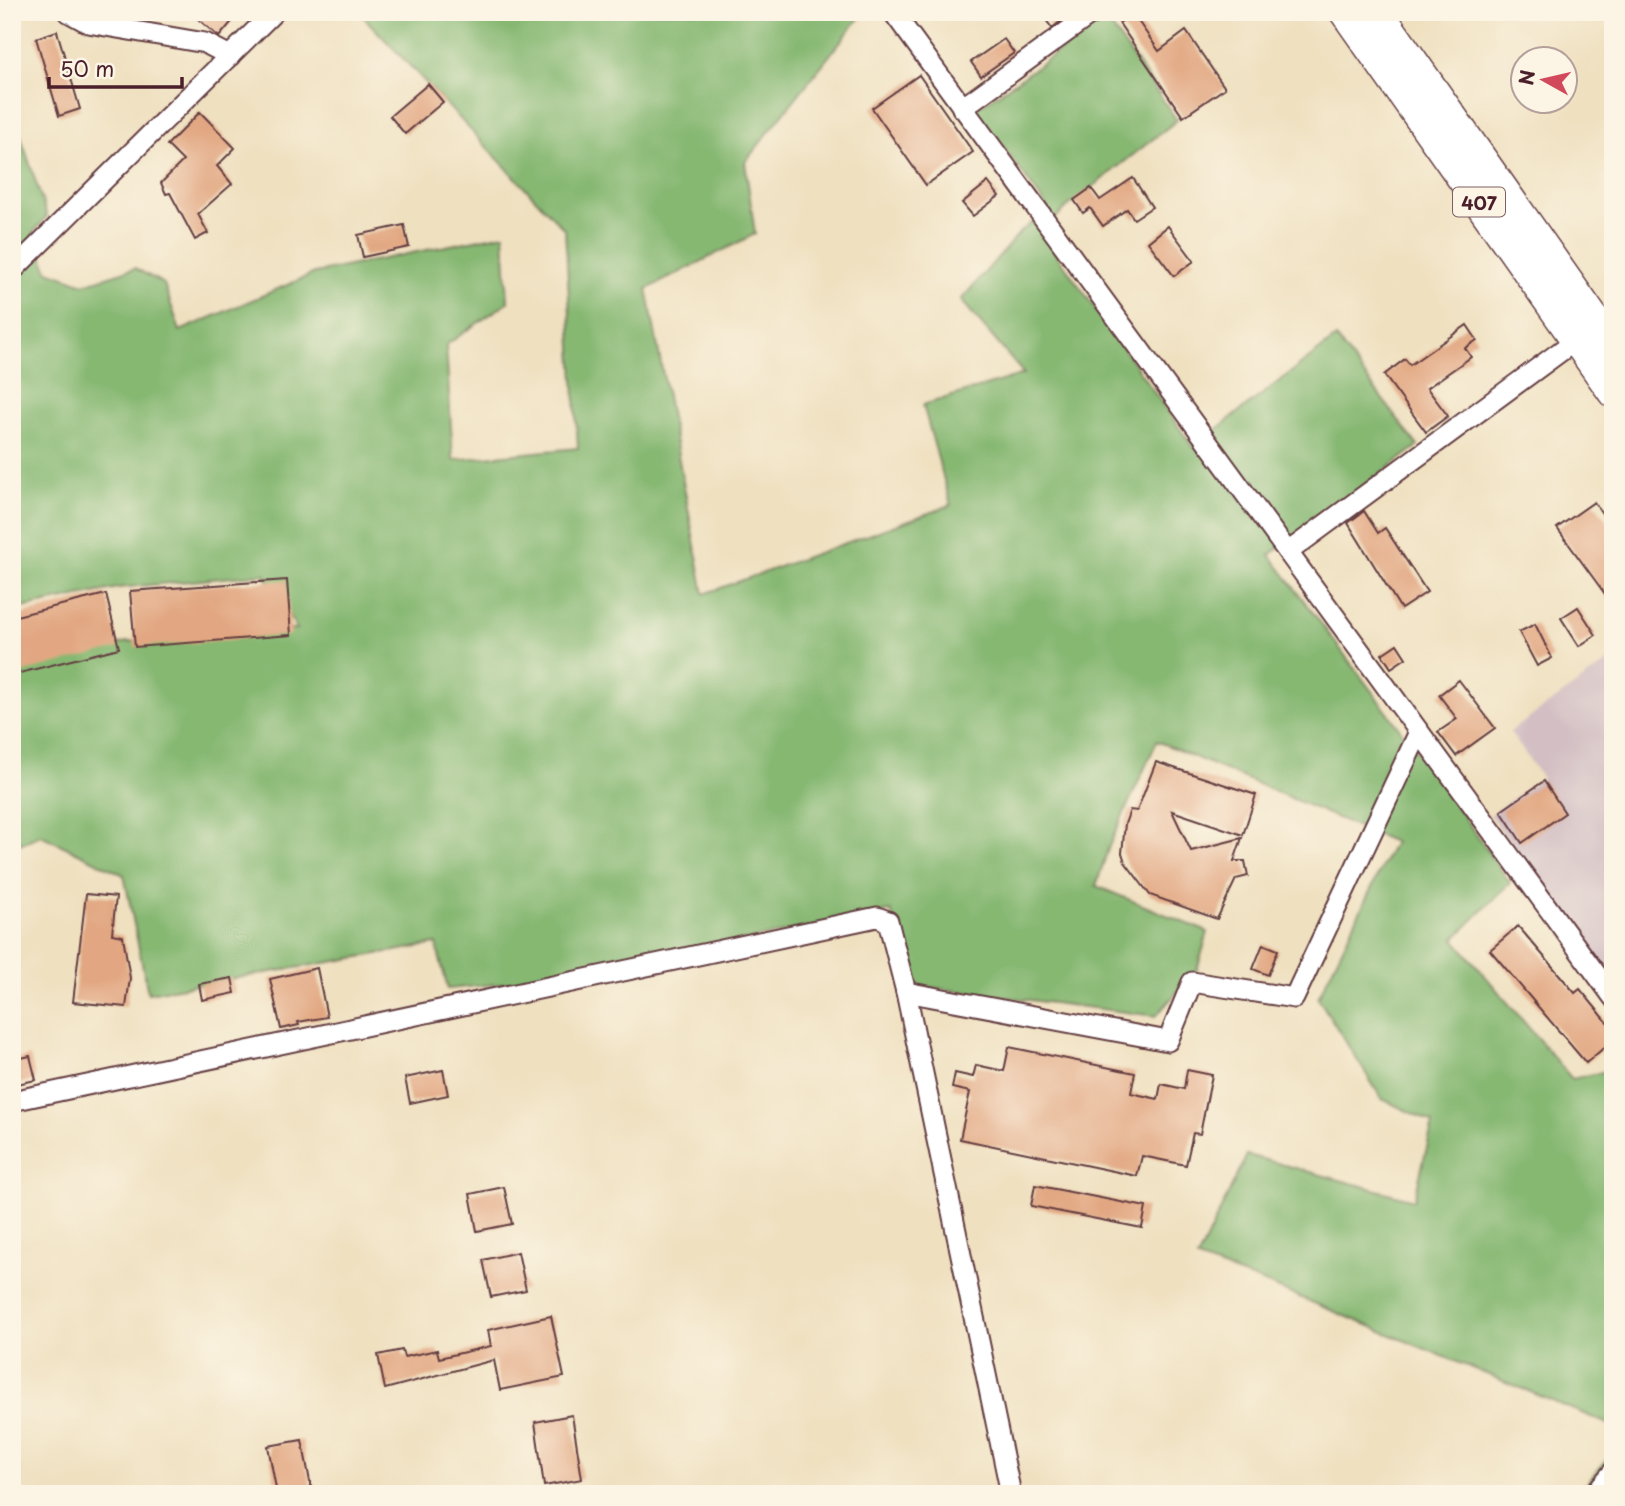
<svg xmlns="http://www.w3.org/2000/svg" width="1625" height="1506" font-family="'Playpen Sans',sans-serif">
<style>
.industrial{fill:#d2bec3}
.forest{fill:#86b872;stroke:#686c4e;stroke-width:2}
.building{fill:#e2a782}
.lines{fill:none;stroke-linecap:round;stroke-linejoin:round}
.minor-casing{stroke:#633c41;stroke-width:23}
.highway-casing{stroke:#633c41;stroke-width:33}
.minor{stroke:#fff;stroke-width:19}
.highway{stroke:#fff;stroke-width:30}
.labels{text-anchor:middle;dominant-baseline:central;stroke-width:5;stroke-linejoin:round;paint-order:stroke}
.shield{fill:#fcf5e5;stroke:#7f5f63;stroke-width:2}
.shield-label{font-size:18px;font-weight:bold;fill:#4a1f2b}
</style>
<rect width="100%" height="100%" fill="#fcf5e5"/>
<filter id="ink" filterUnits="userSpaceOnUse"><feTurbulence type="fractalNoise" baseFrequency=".0143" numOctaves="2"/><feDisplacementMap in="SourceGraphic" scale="14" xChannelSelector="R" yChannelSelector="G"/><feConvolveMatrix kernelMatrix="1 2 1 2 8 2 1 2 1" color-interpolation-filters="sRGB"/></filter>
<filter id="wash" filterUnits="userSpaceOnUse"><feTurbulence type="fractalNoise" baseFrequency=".00686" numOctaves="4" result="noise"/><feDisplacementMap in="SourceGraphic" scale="28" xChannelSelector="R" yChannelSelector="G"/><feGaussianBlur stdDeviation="1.57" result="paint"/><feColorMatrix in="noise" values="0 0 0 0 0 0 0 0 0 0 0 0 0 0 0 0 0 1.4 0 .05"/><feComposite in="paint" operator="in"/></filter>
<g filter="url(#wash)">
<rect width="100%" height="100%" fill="#efe0c0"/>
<polygon class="industrial" points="1613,658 1613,982 1490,815 1542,778 1510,732"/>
<g class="forest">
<polygon points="359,12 864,12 745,162 755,234 647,289 704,594 951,505 923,405 1024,374 961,300 1020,232 1049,210 976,109 1106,19 1177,120 1067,207 1041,232 1193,447 1336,338 1418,446 1270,555 1441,784 1510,883 1454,939 1572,1079 1611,1070 1613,1072 1613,1426 1260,1281 1197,1259 1247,1155 1414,1200 1433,1123 1382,1099 1318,998 1394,842 1157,741 1109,846 1096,886 1208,932 1197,970 1156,1016 911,985 891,911 557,978 448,989 436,944 148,993 124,875 41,835 12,847 12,670 127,642 297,629 265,574 118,588 12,610 12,122 17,125 47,216 33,233 48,271 84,284 135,268 164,284 180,331 315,273 504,234 508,302 446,345 453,460 578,448 565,230"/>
<polygon points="1613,1452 1613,1494 1578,1494"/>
</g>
<g id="blocks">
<g class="building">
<polygon points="190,12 240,12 219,37"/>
<polygon points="1040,12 1073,12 1052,28"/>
<polygon points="1133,14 1159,51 1186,31 1225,88 1183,117 1119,23"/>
<polygon points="57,31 80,109 59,116 36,38"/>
<polygon points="1004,39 1014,53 981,76 971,62"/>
<polygon points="919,75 973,152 926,185 872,108"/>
<polygon points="428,84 443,102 405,134 390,116"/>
<polygon points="200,112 235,148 217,166 232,184 198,214 208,233 195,240 170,193 166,194 161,183 183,161 167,145"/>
<polygon points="1133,178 1152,207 1134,219 1127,209 1103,226 1090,208 1083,213 1074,200 1091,188 1100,200"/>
<polygon points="988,182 999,196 973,216 962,203"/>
<polygon points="404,225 409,247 363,257 358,235"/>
<polygon points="1168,226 1194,261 1174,276 1148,242"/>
<polygon points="1467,325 1477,340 1465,348 1471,357 1427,388 1448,416 1426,432 1384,375 1405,359 1410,365"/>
<polygon points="1594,502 1613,529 1613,605 1557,528"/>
<polygon points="1364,511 1378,533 1385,528 1427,592 1401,609 1348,523"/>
<polygon points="287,580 291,635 135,647 130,591"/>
<polygon points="106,594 119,648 12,675 12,617"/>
<polygon points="1578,607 1596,635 1579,646 1561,618"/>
<polygon points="1535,624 1552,658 1537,666 1519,632"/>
<polygon points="1397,644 1406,658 1391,668 1382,654"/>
<polygon points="1459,680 1495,728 1456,756 1438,732 1457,719 1439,695"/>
<polygon points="1156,762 1256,795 1243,835 1172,811 1191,851 1242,838 1234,861 1245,861 1248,876 1236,879 1217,919 1150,895 1125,862 1122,853 1125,824 1130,810 1137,811"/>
<polygon points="1544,781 1565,813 1522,843 1501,811"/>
<polygon points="86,894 116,897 112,934 123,936 130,978 126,1007 73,1002"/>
<polygon points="1518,926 1575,993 1580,989 1613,1029 1613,1040 1586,1063 1490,950"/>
<polygon points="1263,944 1278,950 1268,975 1253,969"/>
<polygon points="317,968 327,1017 298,1022 299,1025 281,1029 270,979"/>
<polygon points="232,978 235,993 202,1000 199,984"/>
<polygon points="1009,1047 1135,1073 1131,1093 1158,1099 1161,1084 1184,1089 1187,1070 1212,1075 1200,1134 1193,1133 1186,1165 1142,1156 1137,1176 960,1139 970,1092 952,1088 955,1073 973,1077 976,1065 1004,1071"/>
<polygon points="30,1056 36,1080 12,1085 12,1060"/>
<polygon points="443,1070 448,1095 410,1103 405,1078"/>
<polygon points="1035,1185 1146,1207 1142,1228 1031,1206"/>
<polygon points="504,1187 512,1224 477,1231 470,1194"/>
<polygon points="518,1252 526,1290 491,1297 483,1260"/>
<polygon points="551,1316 564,1377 500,1390 494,1360 385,1389 378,1355 402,1350 404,1357 437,1350 439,1358 491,1346 488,1330"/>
<polygon points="572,1415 582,1479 544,1486 535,1422"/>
<polygon points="302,1440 312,1492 277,1494 268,1446"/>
</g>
</g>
</g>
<g filter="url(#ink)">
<use href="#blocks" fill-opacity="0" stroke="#633c41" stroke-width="2"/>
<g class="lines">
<g class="minor-casing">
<g id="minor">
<polyline points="68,12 88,23 205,43 230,56"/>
<polyline points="893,12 1613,997"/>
<polyline points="962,108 1094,12"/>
<polyline points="12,271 274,12"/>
<polyline points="1288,552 1576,340"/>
<polyline points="906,992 1168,1041 1192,982 1294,998 1419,732"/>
<polyline points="12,1101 877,917 888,921 906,992 1011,1494"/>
<polyline points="1594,1494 1613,1472"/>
</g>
</g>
<g class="highway-casing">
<g id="highway">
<polyline points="1345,12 1613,392"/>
<polyline points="1378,12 1613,346"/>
</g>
</g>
<use href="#minor" class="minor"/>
<use href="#highway" class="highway"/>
</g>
</g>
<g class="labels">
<rect class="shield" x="1453" y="187.5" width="52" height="29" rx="5"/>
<g class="shield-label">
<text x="1479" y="202">407</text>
</g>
</g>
<rect width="1625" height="1506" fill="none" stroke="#fcf5e5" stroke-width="42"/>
<g transform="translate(1544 80) rotate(278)"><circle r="33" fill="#fcf5e5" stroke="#b59f9b" stroke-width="2"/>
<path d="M0-5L12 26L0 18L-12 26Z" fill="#d1495b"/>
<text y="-10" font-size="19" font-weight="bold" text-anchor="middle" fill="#4a1f2b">N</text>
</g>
<path d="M49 77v10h133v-10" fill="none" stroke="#4a1f2b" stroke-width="3.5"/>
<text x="60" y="77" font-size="21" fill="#4a1f2b" stroke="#fcf5e5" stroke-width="5" paint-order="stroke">50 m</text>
</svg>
